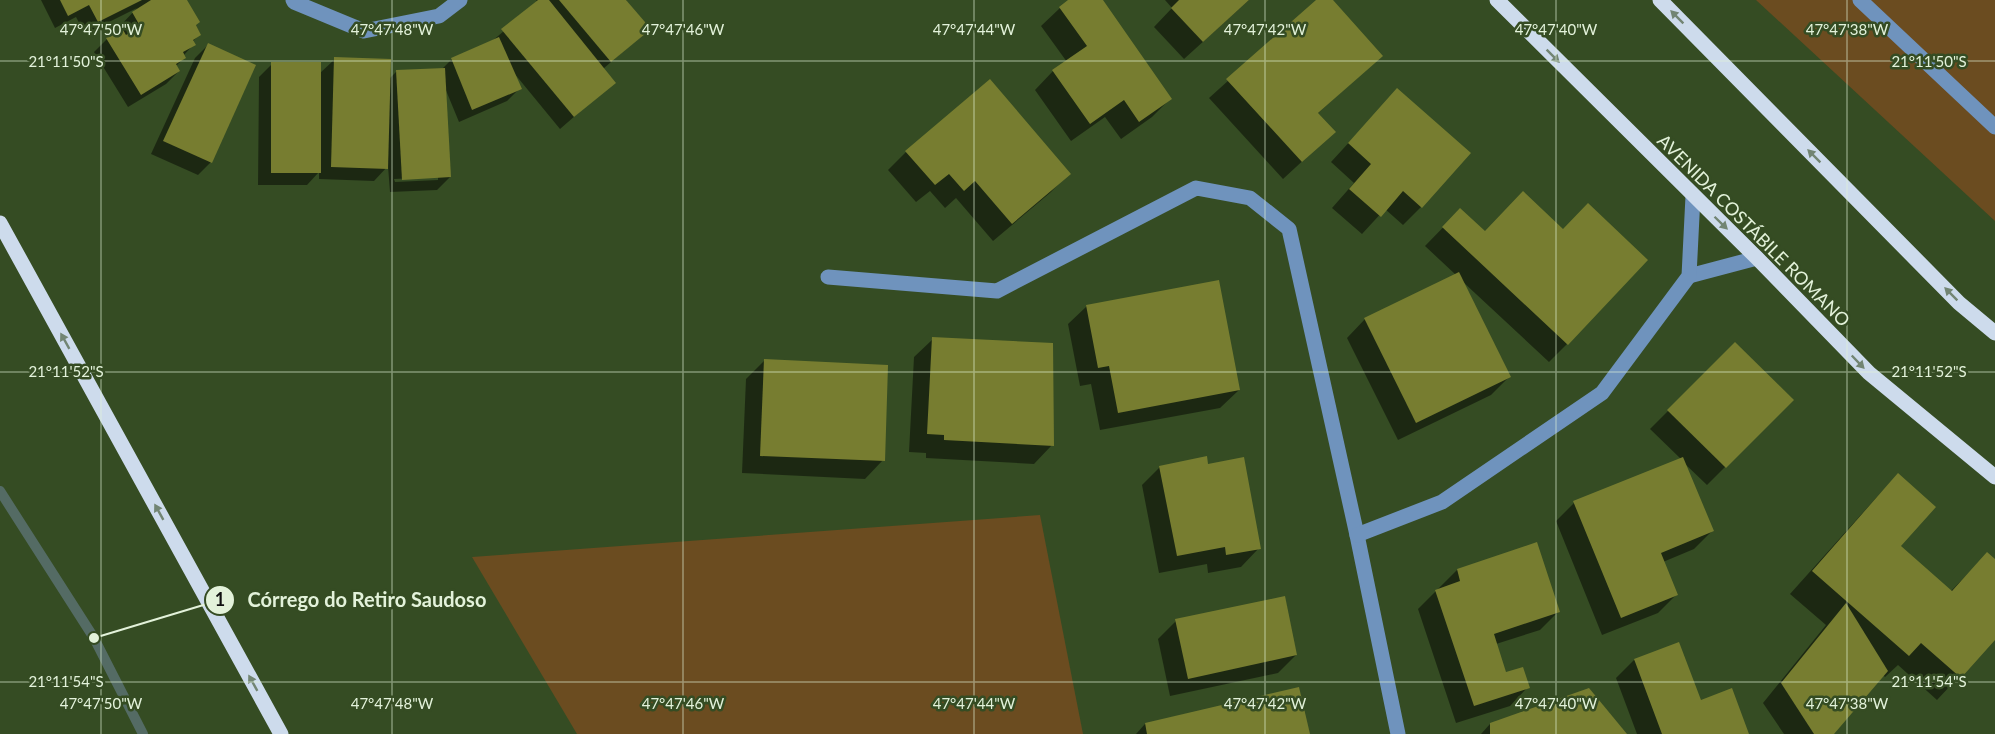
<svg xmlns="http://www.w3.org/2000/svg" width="1995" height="734" font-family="Lato,sans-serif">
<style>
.green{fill:#6b4c20}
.shadow{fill:#0007;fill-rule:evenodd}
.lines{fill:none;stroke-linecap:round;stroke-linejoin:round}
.stream{stroke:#546b64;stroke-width:10}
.building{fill:#777d30}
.minor{stroke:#6f93bd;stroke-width:15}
.major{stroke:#cddbec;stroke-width:15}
.oneway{fill:#728573}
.ticks{fill:none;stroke:#e3f2da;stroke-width:1.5;stroke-opacity:0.45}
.labels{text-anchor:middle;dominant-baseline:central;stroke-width:5;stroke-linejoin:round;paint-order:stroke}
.street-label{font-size:18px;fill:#e3f2da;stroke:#354c23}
.ticks-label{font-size:15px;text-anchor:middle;fill:#e3f2da;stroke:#354c23;stroke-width:5;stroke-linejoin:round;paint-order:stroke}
.leader{fill:none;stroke:#e3f2da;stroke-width:2}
.callout-dot{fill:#e3f2da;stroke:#354c23;stroke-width:2}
.mark-label{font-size:18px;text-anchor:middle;font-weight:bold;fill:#111}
.callout-label{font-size:20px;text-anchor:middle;font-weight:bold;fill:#e3f2da;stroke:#354c23;stroke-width:5;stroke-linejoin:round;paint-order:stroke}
</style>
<rect width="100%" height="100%" fill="#354c23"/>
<g class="green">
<polygon points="1756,0 1995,0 1995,221"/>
<polygon points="1040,515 1083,734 577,734 472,557"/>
</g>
<g class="shadow">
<polygon points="41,0 185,0 200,34 192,42 194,44 183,56 184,58 176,66 179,71 166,84 128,107 94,52 107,39 123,30 120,26 137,8 85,34 76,17 55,28"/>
<path d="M536,0H627L625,1L649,29L603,69L614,82L560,129L514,73L520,88L507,101L459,122L445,88L450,177L437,190L390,192L388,166L374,181L319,179V172L307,185H258L259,77L272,64L319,74L335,59L389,79L396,72L441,70L452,59L491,42L538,2ZM438,177V180L395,182L394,179Z"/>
<polygon points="1071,0 1101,0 1170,99 1152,117 1121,139 1105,117 1071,141 1035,90 1053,71 1067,62 1041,26 1060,8"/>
<polygon points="1165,0 1249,0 1184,59 1154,27 1172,8"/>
<polygon points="1318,0 1331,0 1381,56 1317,114 1334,132 1283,179 1209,98"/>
<polygon points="208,45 211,162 198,175 151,154 195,58"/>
<polygon points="1397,90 1421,207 1403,225 1385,209 1362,234 1332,208 1354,183 1331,162"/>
<polygon points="906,152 1069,173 1051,192 993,241 956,198 945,208 930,191 916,202 888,170"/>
<polygon points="1460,210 1567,344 1549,362 1462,281 1509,377 1491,395 1398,440 1347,338 1365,319 1456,275 1425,246"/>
<polygon points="1087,306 1239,390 1220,408 1100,430 1091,384 1080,386 1068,324"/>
<polygon points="933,339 1052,445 1034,464 926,458 926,453 909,452 914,357"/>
<polygon points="1735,344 1792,400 1707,485 1684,463 1712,531 1694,549 1663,562 1676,595 1658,613 1602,635 1556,521 1574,503 1681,459 1650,429"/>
<polygon points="764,361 883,460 865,479 742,473 746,379"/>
<polygon points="1207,466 1259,548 1241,567 1208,573 1207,564 1159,573 1142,485 1160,467"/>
<polygon points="1898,475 1899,546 1951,591 1987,554 1995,561 1995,638 1937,700 1898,665 1885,677 1883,675 1832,734 1784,734 1763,703 1826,625 1790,594 1876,498"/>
<polygon points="1457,570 1559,611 1540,630 1496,644 1505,674 1528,687 1510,706 1456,723 1418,609"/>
<polygon points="1176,621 1296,655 1278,673 1170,696 1158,639"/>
<polygon points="1634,660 1700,702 1747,734 1637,734 1616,678"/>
<polygon points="1145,724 1309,734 1136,734"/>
<polygon points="1490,724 1625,734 1481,734"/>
</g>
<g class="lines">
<polyline class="stream" points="0,491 94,638 143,734"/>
</g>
<g class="building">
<polygon points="60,0 142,0 98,22 89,5 68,16"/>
<polygon points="151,0 187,0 200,22 196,25 201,35 193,40 196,45 183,52 186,58 176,64 180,71 141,95 106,38 122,28 126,35 140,26 132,12"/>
<polygon points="538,0 549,0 616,83 574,117 501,29"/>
<polygon points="559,0 626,0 651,29 611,62"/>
<polygon points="1068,0 1103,0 1172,99 1139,122 1124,100 1090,124 1052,70 1087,46 1059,7"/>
<polygon points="1179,0 1249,0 1203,42 1171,8"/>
<polygon points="1316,0 1333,0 1383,56 1318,113 1336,132 1302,162 1226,79"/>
<polygon points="499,37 522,89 472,110 451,58"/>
<polygon points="208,43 256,65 212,163 163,141"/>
<polygon points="334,57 391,59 388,169 331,167"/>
<rect x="271" y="62" width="50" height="111"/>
<polygon points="445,68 451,177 402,180 396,70"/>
<polygon points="990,79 1071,174 1012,224 975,181 964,191 949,174 935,185 905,151"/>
<polygon points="1397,88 1471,153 1422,208 1403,191 1381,217 1349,189 1371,164 1348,143"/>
<polygon points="1523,191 1563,229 1588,203 1648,260 1568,345 1442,227 1460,208 1485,231"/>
<polygon points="1459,272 1511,377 1416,423 1364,318"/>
<polygon points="1219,280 1240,390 1118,413 1109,366 1098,368 1086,305"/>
<polygon points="932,337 1053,343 1054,446 944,440 944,435 927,434"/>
<polygon points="1735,342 1794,400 1726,468 1667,410"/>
<polygon points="764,359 888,365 885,461 760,456"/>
<polygon points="1207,456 1208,464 1244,457 1261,549 1226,555 1225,547 1177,556 1159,466"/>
<polygon points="1683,457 1714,531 1661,553 1678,595 1621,618 1573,501"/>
<polygon points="1898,473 1936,507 1901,546 1952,591 1987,552 1995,559 1995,640 1961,678 1921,643 1909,656 1812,571"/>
<polygon points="1537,542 1560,612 1494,634 1506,672 1523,667 1530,688 1474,706 1435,590 1460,581 1457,569"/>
<polygon points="1285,596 1297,655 1188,679 1175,619"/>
<polygon points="1846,603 1888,671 1834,734 1814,734 1781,683"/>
<polygon points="1679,642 1701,700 1732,688 1749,734 1662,734 1634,659"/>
<polygon points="1299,687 1310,734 1147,734 1145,723"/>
<polygon points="1589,688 1627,734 1490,734 1490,723"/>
</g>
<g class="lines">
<g class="minor">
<polyline points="293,0 294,2 364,31 439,16 460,0"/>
<polyline points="1860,0 1995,127"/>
<polyline points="1689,276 1757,258"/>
<polyline points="828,277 997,291 1196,188 1250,198 1289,229 1357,535 1398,734"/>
<polyline points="1357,535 1442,502 1602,393 1689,276 1693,196"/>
</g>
<g class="major">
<polyline points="1497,0 1757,258 1869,373 1995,477"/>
<polyline points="1660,0 1959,303 1995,333"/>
<polyline points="0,223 281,734"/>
</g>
</g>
<defs><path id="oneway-solid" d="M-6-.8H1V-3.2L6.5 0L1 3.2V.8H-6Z" transform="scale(1.5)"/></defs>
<g class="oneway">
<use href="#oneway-solid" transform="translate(1677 17) rotate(-135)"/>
<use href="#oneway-solid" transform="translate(1553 56) rotate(45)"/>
<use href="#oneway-solid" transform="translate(1814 156) rotate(-135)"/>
<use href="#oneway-solid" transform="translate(1721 223) rotate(44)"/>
<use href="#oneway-solid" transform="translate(1951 294) rotate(-135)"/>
<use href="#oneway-solid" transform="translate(65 341) rotate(-119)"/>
<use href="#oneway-solid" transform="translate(1858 362) rotate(46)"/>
<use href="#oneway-solid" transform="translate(159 512) rotate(-119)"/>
<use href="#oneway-solid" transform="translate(253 683) rotate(-119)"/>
</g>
<path class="ticks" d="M101,0V734M392,0V734M683,0V734M974,0V734M1265,0V734M1556,0V734M1847,0V734M0,61H1995M0,372H1995M0,682H1995"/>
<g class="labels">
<g class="street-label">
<text transform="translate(1754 230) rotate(45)">AVENIDA COSTÁBILE ROMANO</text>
</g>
</g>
<g class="ticks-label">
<text x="101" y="35">47°47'50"W</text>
<text x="392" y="35">47°47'48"W</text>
<text x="683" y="35">47°47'46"W</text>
<text x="974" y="35">47°47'44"W</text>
<text x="1265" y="35">47°47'42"W</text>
<text x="1556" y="35">47°47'40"W</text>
<text x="1847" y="35">47°47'38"W</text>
<text x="66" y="67">21°11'50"S</text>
<text x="1929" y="67">21°11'50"S</text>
<text x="66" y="377">21°11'52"S</text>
<text x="1929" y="377">21°11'52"S</text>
<text x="66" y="687">21°11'54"S</text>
<text x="1929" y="687">21°11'54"S</text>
<text x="101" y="709">47°47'50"W</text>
<text x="392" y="709">47°47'48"W</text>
<text x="683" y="709">47°47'46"W</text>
<text x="974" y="709">47°47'44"W</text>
<text x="1265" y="709">47°47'42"W</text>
<text x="1556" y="709">47°47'40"W</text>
<text x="1847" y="709">47°47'38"W</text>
</g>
<path class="leader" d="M94 638L220 600"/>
<g class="callout-dot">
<circle cx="94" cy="638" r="6"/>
<circle cx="220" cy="600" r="15"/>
</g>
<g class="mark-label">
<text x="220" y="606">1</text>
</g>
<g class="callout-label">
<text x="367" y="607">Córrego do Retiro Saudoso</text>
</g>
</svg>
